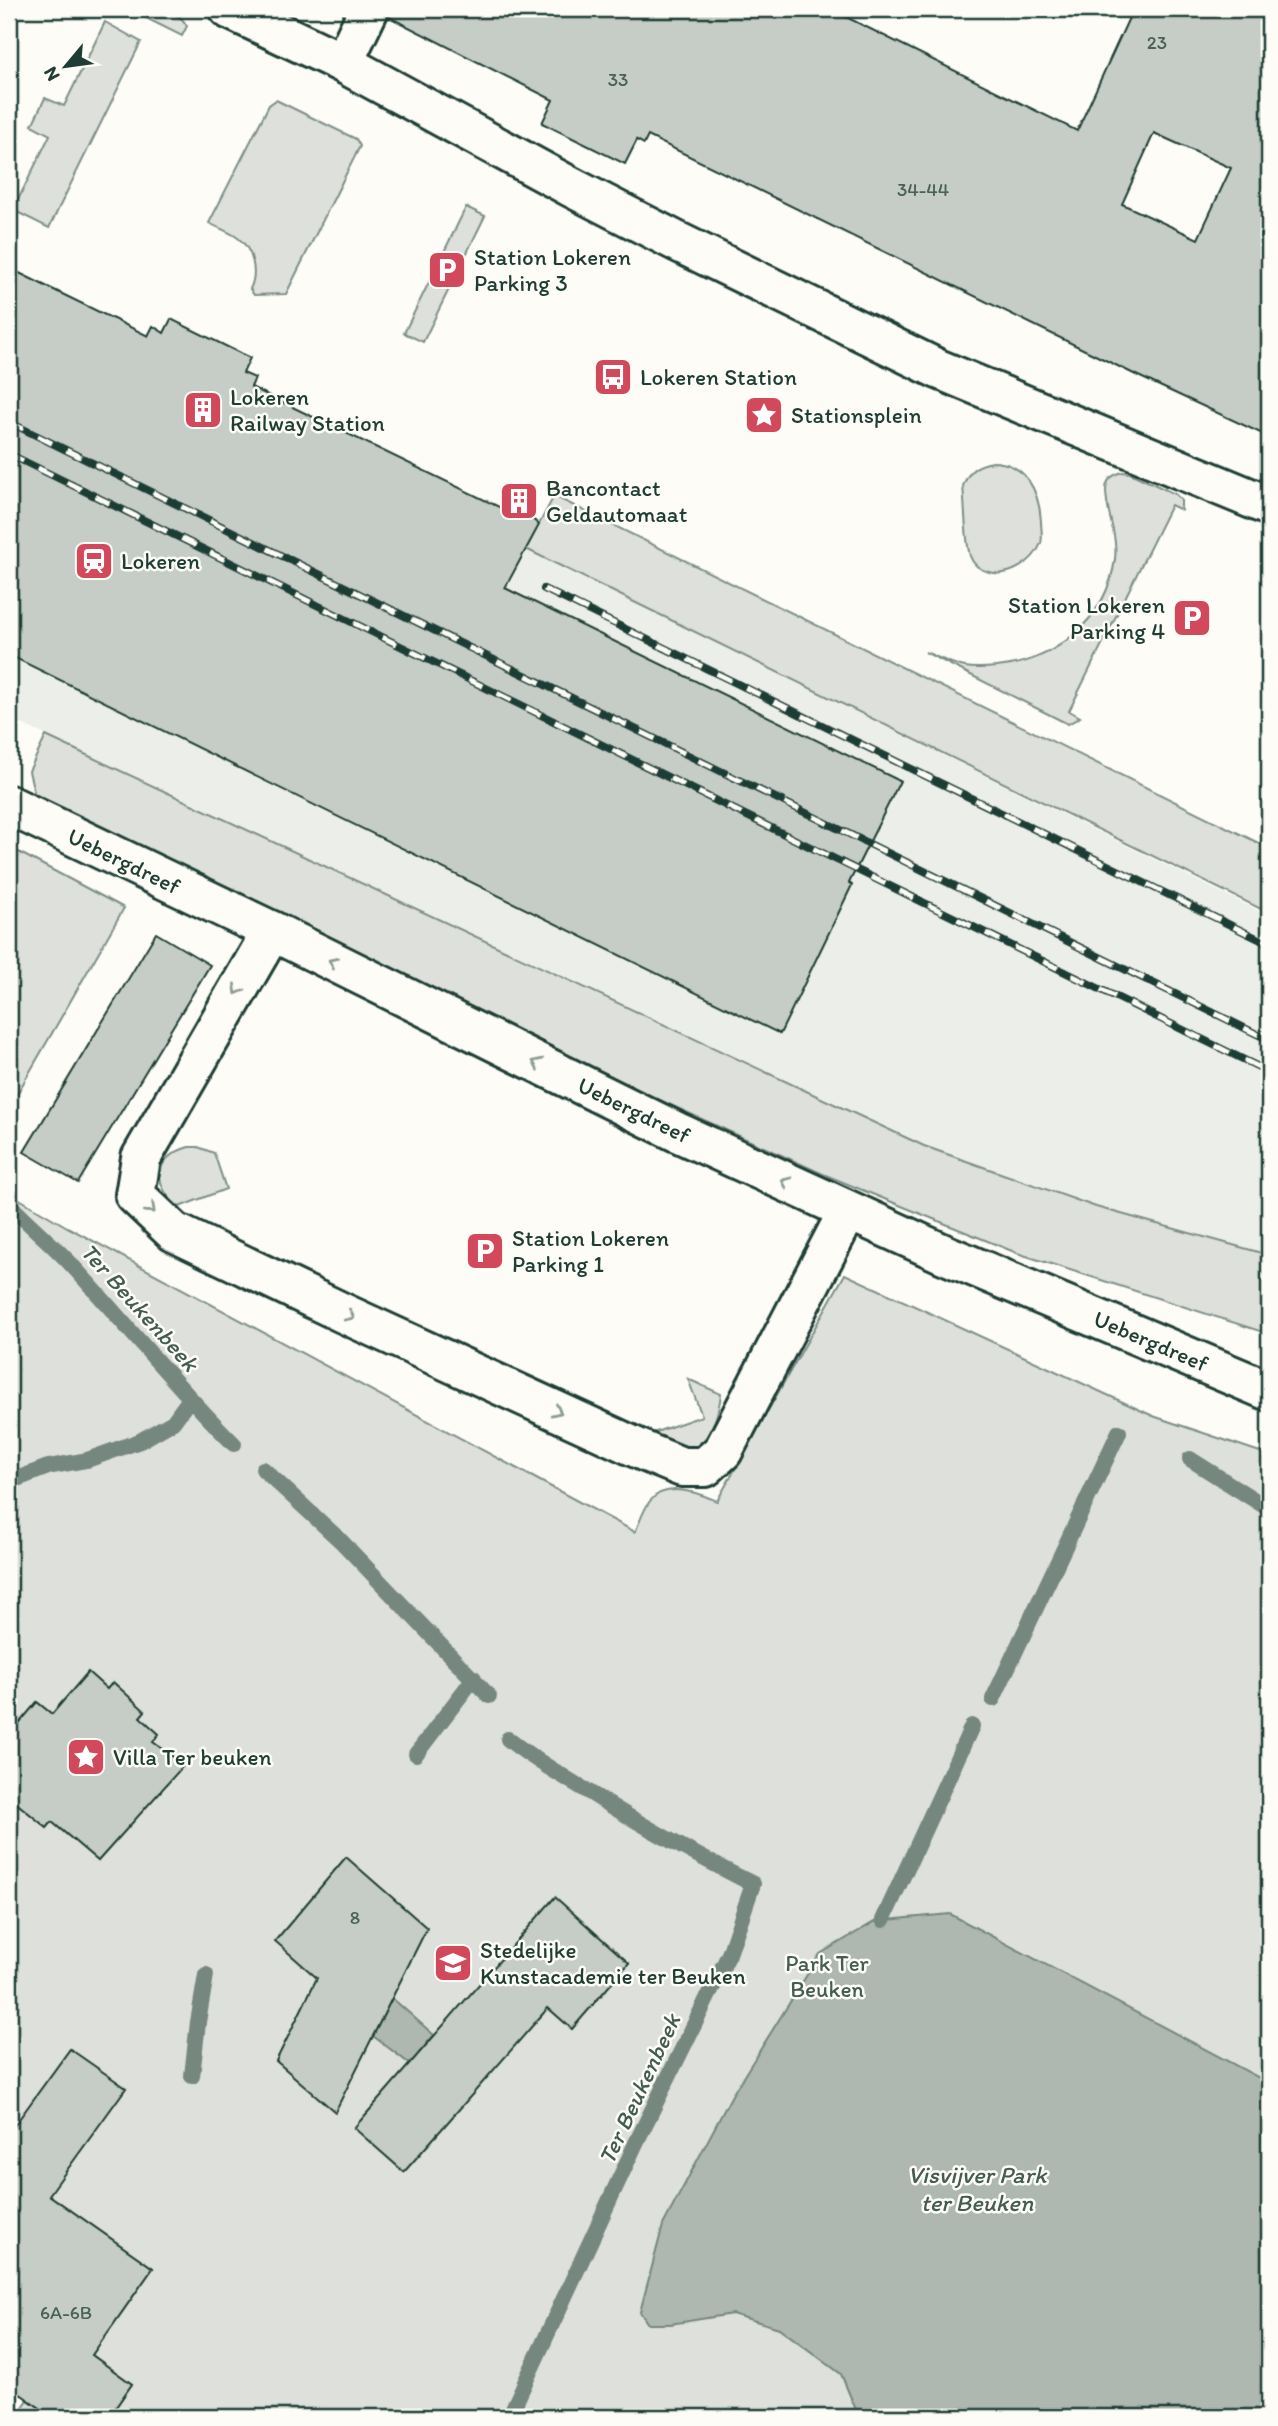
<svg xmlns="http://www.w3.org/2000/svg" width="1278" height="2426" font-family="Itim,sans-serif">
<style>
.built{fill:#eceee9}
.green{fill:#dde0db;stroke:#7e8e88;stroke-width:2}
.water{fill:#aeb8b1;stroke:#75877f;stroke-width:2}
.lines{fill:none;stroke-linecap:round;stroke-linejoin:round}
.stream{stroke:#75877f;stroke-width:16}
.building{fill:#c6cdc7;stroke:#1f3d34;stroke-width:2;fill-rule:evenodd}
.minor-casing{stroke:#1f3d34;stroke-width:44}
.tertiary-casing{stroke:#1f3d34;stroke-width:44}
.minor{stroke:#fdfcf7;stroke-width:38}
.tertiary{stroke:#fdfcf7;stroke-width:38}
.rail-casing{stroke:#1f3d34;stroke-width:8}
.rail{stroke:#fdfcf7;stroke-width:5;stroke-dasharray:16;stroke-linecap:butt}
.oneway{stroke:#8e9c96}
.labels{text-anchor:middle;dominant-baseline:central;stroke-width:5;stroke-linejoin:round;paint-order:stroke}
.number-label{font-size:19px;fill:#496159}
.poi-label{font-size:23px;fill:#1f3d34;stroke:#fdfcf7;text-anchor:start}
.street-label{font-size:23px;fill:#1f3d34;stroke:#fdfcf7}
.park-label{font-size:23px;fill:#455e55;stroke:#fdfcf7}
.water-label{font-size:24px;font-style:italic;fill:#435c53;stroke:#fdfcf7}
</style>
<rect width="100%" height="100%" fill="#fdfcf7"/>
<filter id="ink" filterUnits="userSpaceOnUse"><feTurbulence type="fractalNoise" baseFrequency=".0143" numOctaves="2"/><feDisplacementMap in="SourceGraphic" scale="14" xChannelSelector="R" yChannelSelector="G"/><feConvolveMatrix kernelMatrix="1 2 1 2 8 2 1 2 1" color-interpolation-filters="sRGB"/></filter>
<g filter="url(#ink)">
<polygon class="built" points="9,364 497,604 526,549 1269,916 1269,1255 1096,1207 924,1146 9,718"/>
<g class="green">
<path d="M128,9C150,9 175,4 187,26L182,36Z"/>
<polygon points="105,22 141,42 49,228 13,210 50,135 32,125 45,98 64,106"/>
<path d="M276,100L356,139L360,146L286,294L254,295L250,289C258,273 253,249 238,238C230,232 218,228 209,223L269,105Z"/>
<polygon points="466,207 485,216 423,342 404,333"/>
<path d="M993,462C1026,463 1039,491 1041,521C1041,528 1043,537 1041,543C1034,562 1009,578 989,572C981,570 973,565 970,556C965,539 965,505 963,486C969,470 976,465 993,462Z"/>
<path d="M1123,472L1130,473L1175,494L1181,500V510L1171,505L1069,711L1080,717L1068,724L925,652C938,657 951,664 965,667C975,669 987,668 997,667C1056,661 1107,619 1115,559C1118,535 1106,513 1106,490C1106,479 1114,474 1123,472Z"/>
<polygon points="554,496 1269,848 1269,913 526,549"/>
<polygon points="46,736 924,1146 1096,1207 1269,1255 1269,1334 1017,1253 823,1174 596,1071 35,796 29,771"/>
<polygon points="9,847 124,908 9,1108"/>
<path d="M189,1147H198L214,1153L226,1189L179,1207C152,1186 153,1157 189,1147Z"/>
<path d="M9,1193L69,1228L635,1532C640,1522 643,1510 650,1501C666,1481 697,1492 717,1501L845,1274L1153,1416L1269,1455V2417H109L132,2384L92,2355L153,2268L9,2167Z"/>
<path d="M688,1379L721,1394C718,1418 711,1437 692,1452L653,1433L702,1416Z"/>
<polygon points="28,2400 53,2417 16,2417"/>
</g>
<g class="water">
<polygon points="950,1914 1269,2083 1269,2417 859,2417 841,2374 779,2328 732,2314 670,2324 648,2324 640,2312 663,2225 732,2095 820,1954 876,1921"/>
<polygon points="392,1998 434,2035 410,2064 373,2036"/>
</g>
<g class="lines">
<g class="stream">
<path d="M9,1204C28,1224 49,1241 67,1260C124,1321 175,1386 234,1444"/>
<polyline points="1190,1459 1269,1509"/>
<polyline points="263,1469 341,1541 489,1696"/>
<polyline points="9,1482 48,1467 87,1460 140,1441 173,1422 189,1400"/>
<polyline points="993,1699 1119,1432"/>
<path d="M508,1739C531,1758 558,1773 584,1789C639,1824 695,1855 753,1884L729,1954L636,2143L509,2417"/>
<polyline points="416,1754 474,1678"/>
<polyline points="883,1920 972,1726"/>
<polyline points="192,2076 198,2022 206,1975"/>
</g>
</g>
<g class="building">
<path d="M391,9H830L1077,131L1133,9H1269V437L1136,375L648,136L644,144L637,140L625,164L542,123L553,100L389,17ZM1154,133L1231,168L1198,239L1122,204Z"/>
<polygon points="9,268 148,336 153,326 164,333 171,319 250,358 243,373 255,378 251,387 501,508 507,495 539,525 505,588 900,781 849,883 852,885 780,1034 9,655"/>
<polygon points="156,933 210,965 78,1183 24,1152"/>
<polygon points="88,1672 107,1689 113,1682 145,1711 140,1717 159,1734 153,1742 184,1765 98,1861 52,1822 47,1828 9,1797 9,1735 37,1702 52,1714"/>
<polygon points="346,1857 427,1928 335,2112 276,2061 317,1978 275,1941"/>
<polygon points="555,1897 629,1963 572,2029 548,2008 404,2172 354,2128"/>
<polygon points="70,2049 126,2088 49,2195 153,2268 92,2355 132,2384 109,2417 53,2417 9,2386 9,2133"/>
</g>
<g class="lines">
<g class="minor-casing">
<g id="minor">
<polyline points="343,63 571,187 678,242 938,369 1269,506"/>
<polyline points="9,805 272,931 677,1132 944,1254 1269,1391"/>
<polyline points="272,931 141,1158 135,1195 174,1232 343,1313 648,1453 682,1467 705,1467 723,1451 848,1211"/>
</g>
</g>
<g class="tertiary-casing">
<polyline id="tertiary" points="229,9 343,63 369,9"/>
</g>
<use href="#minor" class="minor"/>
<use href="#tertiary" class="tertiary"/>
<g class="rail-casing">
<g id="rail">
<polyline points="9,422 1269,1040"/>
<polyline points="9,454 1269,1072"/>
<polyline points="544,589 1269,944"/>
</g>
</g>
<use href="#rail" class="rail"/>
</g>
<defs><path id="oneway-chevron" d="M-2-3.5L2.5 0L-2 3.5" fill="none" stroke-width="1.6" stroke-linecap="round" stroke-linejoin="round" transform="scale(1.75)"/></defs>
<g class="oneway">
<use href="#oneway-chevron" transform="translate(333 962) rotate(-154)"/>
<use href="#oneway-chevron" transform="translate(238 990) rotate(120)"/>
<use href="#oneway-chevron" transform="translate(537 1063) rotate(-154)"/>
<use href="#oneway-chevron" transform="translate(786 1182) rotate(-155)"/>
<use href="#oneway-chevron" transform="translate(151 1209) rotate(43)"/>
<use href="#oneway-chevron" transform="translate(350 1316) rotate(25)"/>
<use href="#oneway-chevron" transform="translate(557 1411) rotate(25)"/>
</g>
</g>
<defs>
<g id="parking-square" transform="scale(2.0125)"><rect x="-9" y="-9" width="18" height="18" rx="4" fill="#d1495b" stroke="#fdfcf7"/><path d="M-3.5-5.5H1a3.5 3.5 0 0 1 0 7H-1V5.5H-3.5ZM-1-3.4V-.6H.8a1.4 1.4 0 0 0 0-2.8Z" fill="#fff"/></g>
<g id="bus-square" transform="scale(2.0125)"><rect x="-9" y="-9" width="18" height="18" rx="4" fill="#d1495b" stroke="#fdfcf7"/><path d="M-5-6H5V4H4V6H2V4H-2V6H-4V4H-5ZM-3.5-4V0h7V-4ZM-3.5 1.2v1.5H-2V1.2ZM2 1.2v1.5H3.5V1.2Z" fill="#fff"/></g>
<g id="building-square" transform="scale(2.0125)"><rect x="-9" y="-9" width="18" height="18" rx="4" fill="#d1495b" stroke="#fdfcf7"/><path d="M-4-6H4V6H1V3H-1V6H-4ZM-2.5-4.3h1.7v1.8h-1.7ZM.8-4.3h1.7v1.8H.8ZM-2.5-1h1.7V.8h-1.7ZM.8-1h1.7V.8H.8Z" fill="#fff"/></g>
<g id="sight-square" transform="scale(2.0125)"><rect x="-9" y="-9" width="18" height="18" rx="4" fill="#d1495b" stroke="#fdfcf7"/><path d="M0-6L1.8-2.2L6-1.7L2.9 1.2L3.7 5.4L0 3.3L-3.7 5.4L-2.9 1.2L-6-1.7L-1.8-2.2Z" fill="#fff"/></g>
<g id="station-square" transform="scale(2.0125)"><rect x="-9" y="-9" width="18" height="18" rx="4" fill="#d1495b" stroke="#fdfcf7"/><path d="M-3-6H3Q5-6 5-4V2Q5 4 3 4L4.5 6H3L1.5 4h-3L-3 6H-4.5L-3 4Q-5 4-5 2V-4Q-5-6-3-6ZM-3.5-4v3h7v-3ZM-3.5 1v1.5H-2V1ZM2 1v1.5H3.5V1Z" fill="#fff"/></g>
<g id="school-square" transform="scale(2.0125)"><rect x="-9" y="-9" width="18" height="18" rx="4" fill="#d1495b" stroke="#fdfcf7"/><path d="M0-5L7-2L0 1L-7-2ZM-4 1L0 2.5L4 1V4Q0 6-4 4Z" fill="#fff"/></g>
</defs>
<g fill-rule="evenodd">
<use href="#parking-square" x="447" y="270"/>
<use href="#bus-square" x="613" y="377"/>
<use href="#building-square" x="203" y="410"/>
<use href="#sight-square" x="764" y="415"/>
<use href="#building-square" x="519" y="501"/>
<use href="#station-square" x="94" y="561"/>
<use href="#parking-square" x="1192" y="618"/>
<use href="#parking-square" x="485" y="1251"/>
<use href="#sight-square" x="86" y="1757"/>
<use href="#school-square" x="453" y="1963"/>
</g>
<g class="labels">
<g class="number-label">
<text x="1157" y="42">23</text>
<text x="618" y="79">33</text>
<text x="923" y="189">34-44</text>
<text x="355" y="1917">8</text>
<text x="66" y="2312">6A-6B</text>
</g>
<g class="poi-label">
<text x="474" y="257">Station Lokeren<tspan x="474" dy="26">Parking 3</tspan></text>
<text x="640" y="377">Lokeren Station</text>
<text x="230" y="397">Lokeren<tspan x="230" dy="26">Railway Station</tspan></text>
<text x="791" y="415">Stationsplein</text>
<text x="546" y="488">Bancontact<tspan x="546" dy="26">Geldautomaat</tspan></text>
<text x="121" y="561">Lokeren</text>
<text x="1165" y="605" text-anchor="end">Station Lokeren<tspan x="1165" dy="26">Parking 4</tspan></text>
<text x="512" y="1238">Station Lokeren<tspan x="512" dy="26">Parking 1</tspan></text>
<text x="113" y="1757">Villa Ter beuken</text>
<text x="480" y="1950">Stedelijke<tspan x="480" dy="26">Kunstacademie ter Beuken</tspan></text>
</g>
<g class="street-label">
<text transform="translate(124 861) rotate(26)">Uebergdreef</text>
<text transform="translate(634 1110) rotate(26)">Uebergdreef</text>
<text transform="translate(1151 1341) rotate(23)">Uebergdreef</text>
</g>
<g class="park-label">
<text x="827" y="1963">Park Ter<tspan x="827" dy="26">Beuken</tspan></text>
</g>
<g class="water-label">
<text transform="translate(140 1307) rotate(48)">Ter Beukenbeek</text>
<text transform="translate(639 2089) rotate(-65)">Ter Beukenbeek</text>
<text x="977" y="2174">Visvijver Park<tspan x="977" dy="28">ter Beuken</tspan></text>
</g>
</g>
<rect width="1278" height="2426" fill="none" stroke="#fdfcf7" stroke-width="35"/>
<rect x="18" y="18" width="1243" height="2391" fill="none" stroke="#1f3d34" stroke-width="2.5" filter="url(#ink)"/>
<g transform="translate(66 66) rotate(241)" stroke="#fdfcf7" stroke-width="5" paint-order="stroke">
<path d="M0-5L12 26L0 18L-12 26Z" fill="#1f3d34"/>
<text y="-10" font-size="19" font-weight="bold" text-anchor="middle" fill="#1f3d34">N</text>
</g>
</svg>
